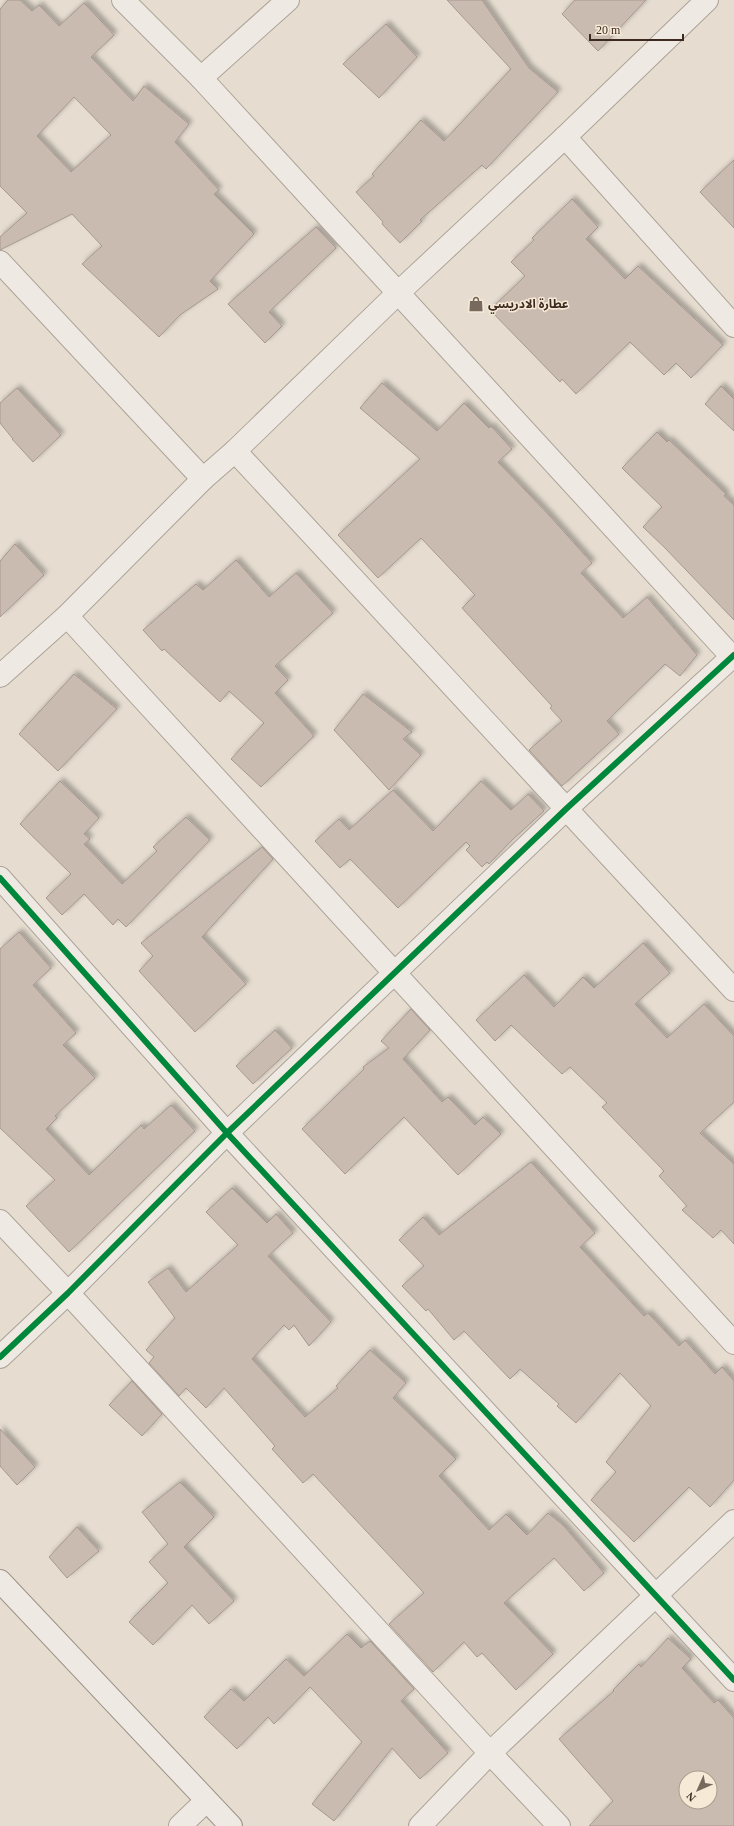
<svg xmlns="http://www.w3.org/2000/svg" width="734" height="1826" font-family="'Times New Roman','Noto Sans Arabic',serif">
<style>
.building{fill:#cabbb1;stroke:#a7988f;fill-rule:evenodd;filter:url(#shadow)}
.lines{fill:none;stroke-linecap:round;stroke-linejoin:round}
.minor-casing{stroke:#aca399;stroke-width:24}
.tertiary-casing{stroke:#aca399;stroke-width:24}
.secondary-casing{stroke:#9c9288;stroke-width:24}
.minor{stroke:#eee9e2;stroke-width:22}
.tertiary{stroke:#eee9e2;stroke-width:22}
.secondary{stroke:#eee9e2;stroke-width:22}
.cycleway-casing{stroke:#f6ead7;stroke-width:8}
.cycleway{stroke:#00873e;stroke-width:6}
.labels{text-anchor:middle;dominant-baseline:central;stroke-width:3;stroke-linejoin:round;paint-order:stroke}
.poi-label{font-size:12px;font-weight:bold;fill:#3c2a20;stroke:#f6ead7;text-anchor:start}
</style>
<defs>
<filter id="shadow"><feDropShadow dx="3.5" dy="-3.5" stdDeviation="2" flood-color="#0004"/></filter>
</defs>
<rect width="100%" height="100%" fill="#e6ddd0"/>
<g class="building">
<path d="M8,0H20L32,11L39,5L59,26L84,3L114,35L91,57L133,101L144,86L189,124L175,142L219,190L214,194L254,234L210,281L218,289L180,315L159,337L82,264L102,246L72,214L0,250V237L27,213L0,186V9ZM74,97L111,135L71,172L37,136Z"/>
<polygon points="447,0 482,0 529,68 558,92 486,169 482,165 420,220 422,221 400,243 382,224 383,222 356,192 374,176 372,174 421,120 444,141 511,69"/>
<polygon points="575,0 646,0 598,51 562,14"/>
<polygon points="386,24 417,57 379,98 343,64"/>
<polygon points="734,160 734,228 700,192"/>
<polygon points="572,199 598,227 586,239 625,279 638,266 723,345 691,378 676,363 664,375 630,342 576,394 562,379 560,382 490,310 525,276 511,262 534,240 532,238"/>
<polygon points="316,227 336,248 269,312 282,326 265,343 228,304"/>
<polygon points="382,383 437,431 464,403 489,428 491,426 512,449 498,462 548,514 592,563 581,573 623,618 647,597 697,655 680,676 665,664 607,721 619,734 562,786 529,750 562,721 550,708 552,706 462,608 475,595 421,538 378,578 338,535 420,459 360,408"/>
<polygon points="721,386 734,399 734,431 705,404"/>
<polygon points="17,388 61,435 33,462 12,439 13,439 0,423 0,403"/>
<polygon points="657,432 667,442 669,440 726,494 724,496 734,505 734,620 664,547 643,527 662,507 622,468"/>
<polygon points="15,544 44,575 0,617 0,561"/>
<polygon points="236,560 269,597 296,573 333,613 275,666 288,680 275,693 314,736 261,787 231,759 264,723 229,691 220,702 164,649 162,651 143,630 196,584 203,590"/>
<polygon points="74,674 117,709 58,771 19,734"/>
<polygon points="363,694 412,732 403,739 421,755 389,790 334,730"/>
<polygon points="60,781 99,818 84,834 90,839 84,844 122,884 157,851 153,847 186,817 210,840 126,927 118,919 113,925 84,894 62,915 46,898 71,874 20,824"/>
<polygon points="481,781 511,810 528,794 544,811 512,840 489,864 487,862 482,867 466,850 470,846 466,842 398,908 350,859 340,868 315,841 339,819 349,830 393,790 433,831"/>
<polygon points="262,847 273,859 202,937 246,984 195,1032 139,971 153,956 141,943"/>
<polygon points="19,932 51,968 33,985 76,1033 63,1045 95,1078 55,1116 57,1118 46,1129 89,1175 141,1125 144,1129 171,1105 195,1131 69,1252 26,1206 55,1180 0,1128 0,949"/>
<polygon points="643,943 670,973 635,1004 667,1038 704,1004 734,1036 734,1102 700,1133 734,1164 734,1244 721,1230 713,1238 682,1210 687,1206 659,1176 664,1171 602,1107 607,1103 570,1067 562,1074 511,1025 495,1041 476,1020 524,975 554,1007 583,977 594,988"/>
<polygon points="411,1009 430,1030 403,1059 442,1102 448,1097 475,1125 483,1117 501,1134 458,1175 404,1117 345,1174 302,1129 364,1069 363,1067 389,1048 381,1041"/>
<polygon points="275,1030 292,1048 253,1084 236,1066"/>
<polygon points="531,1162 595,1233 580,1247 644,1316 648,1313 679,1346 685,1340 715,1374 722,1367 734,1381 734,1480 710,1507 689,1487 634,1542 591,1500 616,1472 606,1462 651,1406 620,1373 576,1423 557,1406 559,1404 520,1369 510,1379 464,1331 454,1340 428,1309 426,1311 402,1286 424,1266 399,1240 423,1217 439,1235"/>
<polygon points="232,1188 267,1223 276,1214 293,1233 268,1256 331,1322 309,1346 294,1325 289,1330 284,1325 252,1359 305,1417 338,1388 336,1386 370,1350 406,1383 393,1398 456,1459 439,1476 489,1530 506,1514 527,1535 548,1513 563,1525 604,1573 584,1591 554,1558 504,1603 553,1654 516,1690 482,1653 477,1657 464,1642 433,1672 389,1624 424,1593 313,1474 303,1483 272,1449 275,1446 224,1388 206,1408 186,1388 179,1396 149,1363 154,1357 146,1350 175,1318 148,1282 168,1268 186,1292 238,1245 206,1212"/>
<polygon points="132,1381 162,1414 142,1436 109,1405"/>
<polygon points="0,1429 35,1467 17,1485 0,1466"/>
<polygon points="180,1482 214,1517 184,1547 234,1601 209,1624 192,1605 153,1645 129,1622 168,1583 149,1562 168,1544 142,1512"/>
<polygon points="77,1527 99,1551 67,1578 49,1557"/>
<polygon points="347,1634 361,1648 370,1641 414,1689 401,1701 448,1753 420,1779 392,1748 334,1821 312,1804 362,1742 310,1687 274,1724 268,1717 237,1749 204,1717 231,1689 244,1701 286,1659 304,1676"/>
<path d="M668,1638L691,1659L682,1668L714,1703L718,1700L734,1718V1826H589L613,1801L559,1739L614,1691L613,1690L639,1664L641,1667ZM686,1778H710V1802H686Z"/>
</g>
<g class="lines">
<g class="minor-casing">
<g id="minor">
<polyline points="123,0 201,78 734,659"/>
<polyline points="201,78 288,0"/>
<polyline points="565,137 734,326"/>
<polyline points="0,262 203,479"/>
<polyline points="235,451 734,990"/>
<polyline points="67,616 734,1343"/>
<polyline points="0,878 227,1133 734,1680"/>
<polyline points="0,1221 68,1293 490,1753 559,1826"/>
<polyline points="0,1357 68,1293 227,1133 566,809 734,655"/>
<polyline points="180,1826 206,1801"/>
<polyline points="420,1826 490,1753 734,1521"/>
</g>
</g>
<g class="tertiary-casing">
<polyline id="tertiary" points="0,676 67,616 203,479 235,451 399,292 565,137 707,0"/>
</g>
<g class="secondary-casing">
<polyline id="secondary" points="0,1581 231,1826"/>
</g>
<use href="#minor" class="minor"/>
<use href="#tertiary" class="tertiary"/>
<use href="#secondary" class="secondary"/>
<g class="cycleway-casing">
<g id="cycleway">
<polyline points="0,878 227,1133 734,1680"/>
<polyline points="0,1357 68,1293 227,1133 566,809 734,655"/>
</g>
</g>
<use href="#cycleway" class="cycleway"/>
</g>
<defs>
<g id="shop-bare" transform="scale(1.2)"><path d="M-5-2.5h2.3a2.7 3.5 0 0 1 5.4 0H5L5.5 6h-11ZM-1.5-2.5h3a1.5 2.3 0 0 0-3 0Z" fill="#78695e" stroke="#f6ead7" stroke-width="2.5" paint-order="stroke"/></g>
</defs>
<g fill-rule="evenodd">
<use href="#shop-bare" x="476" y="304"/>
</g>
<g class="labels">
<g class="poi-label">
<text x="488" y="304">عطارة الادريسي</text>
</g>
</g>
<g transform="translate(698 1790) rotate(225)"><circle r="19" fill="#f6ead7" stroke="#ac9d8e"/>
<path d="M0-3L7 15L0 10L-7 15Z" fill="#78695e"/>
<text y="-6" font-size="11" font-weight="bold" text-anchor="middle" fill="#3c2a20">N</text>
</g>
<path d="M590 34v6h93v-6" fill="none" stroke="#3c2a20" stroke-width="2"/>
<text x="596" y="34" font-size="12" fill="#3c2a20" stroke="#f6ead7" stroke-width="3" paint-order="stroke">20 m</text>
</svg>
